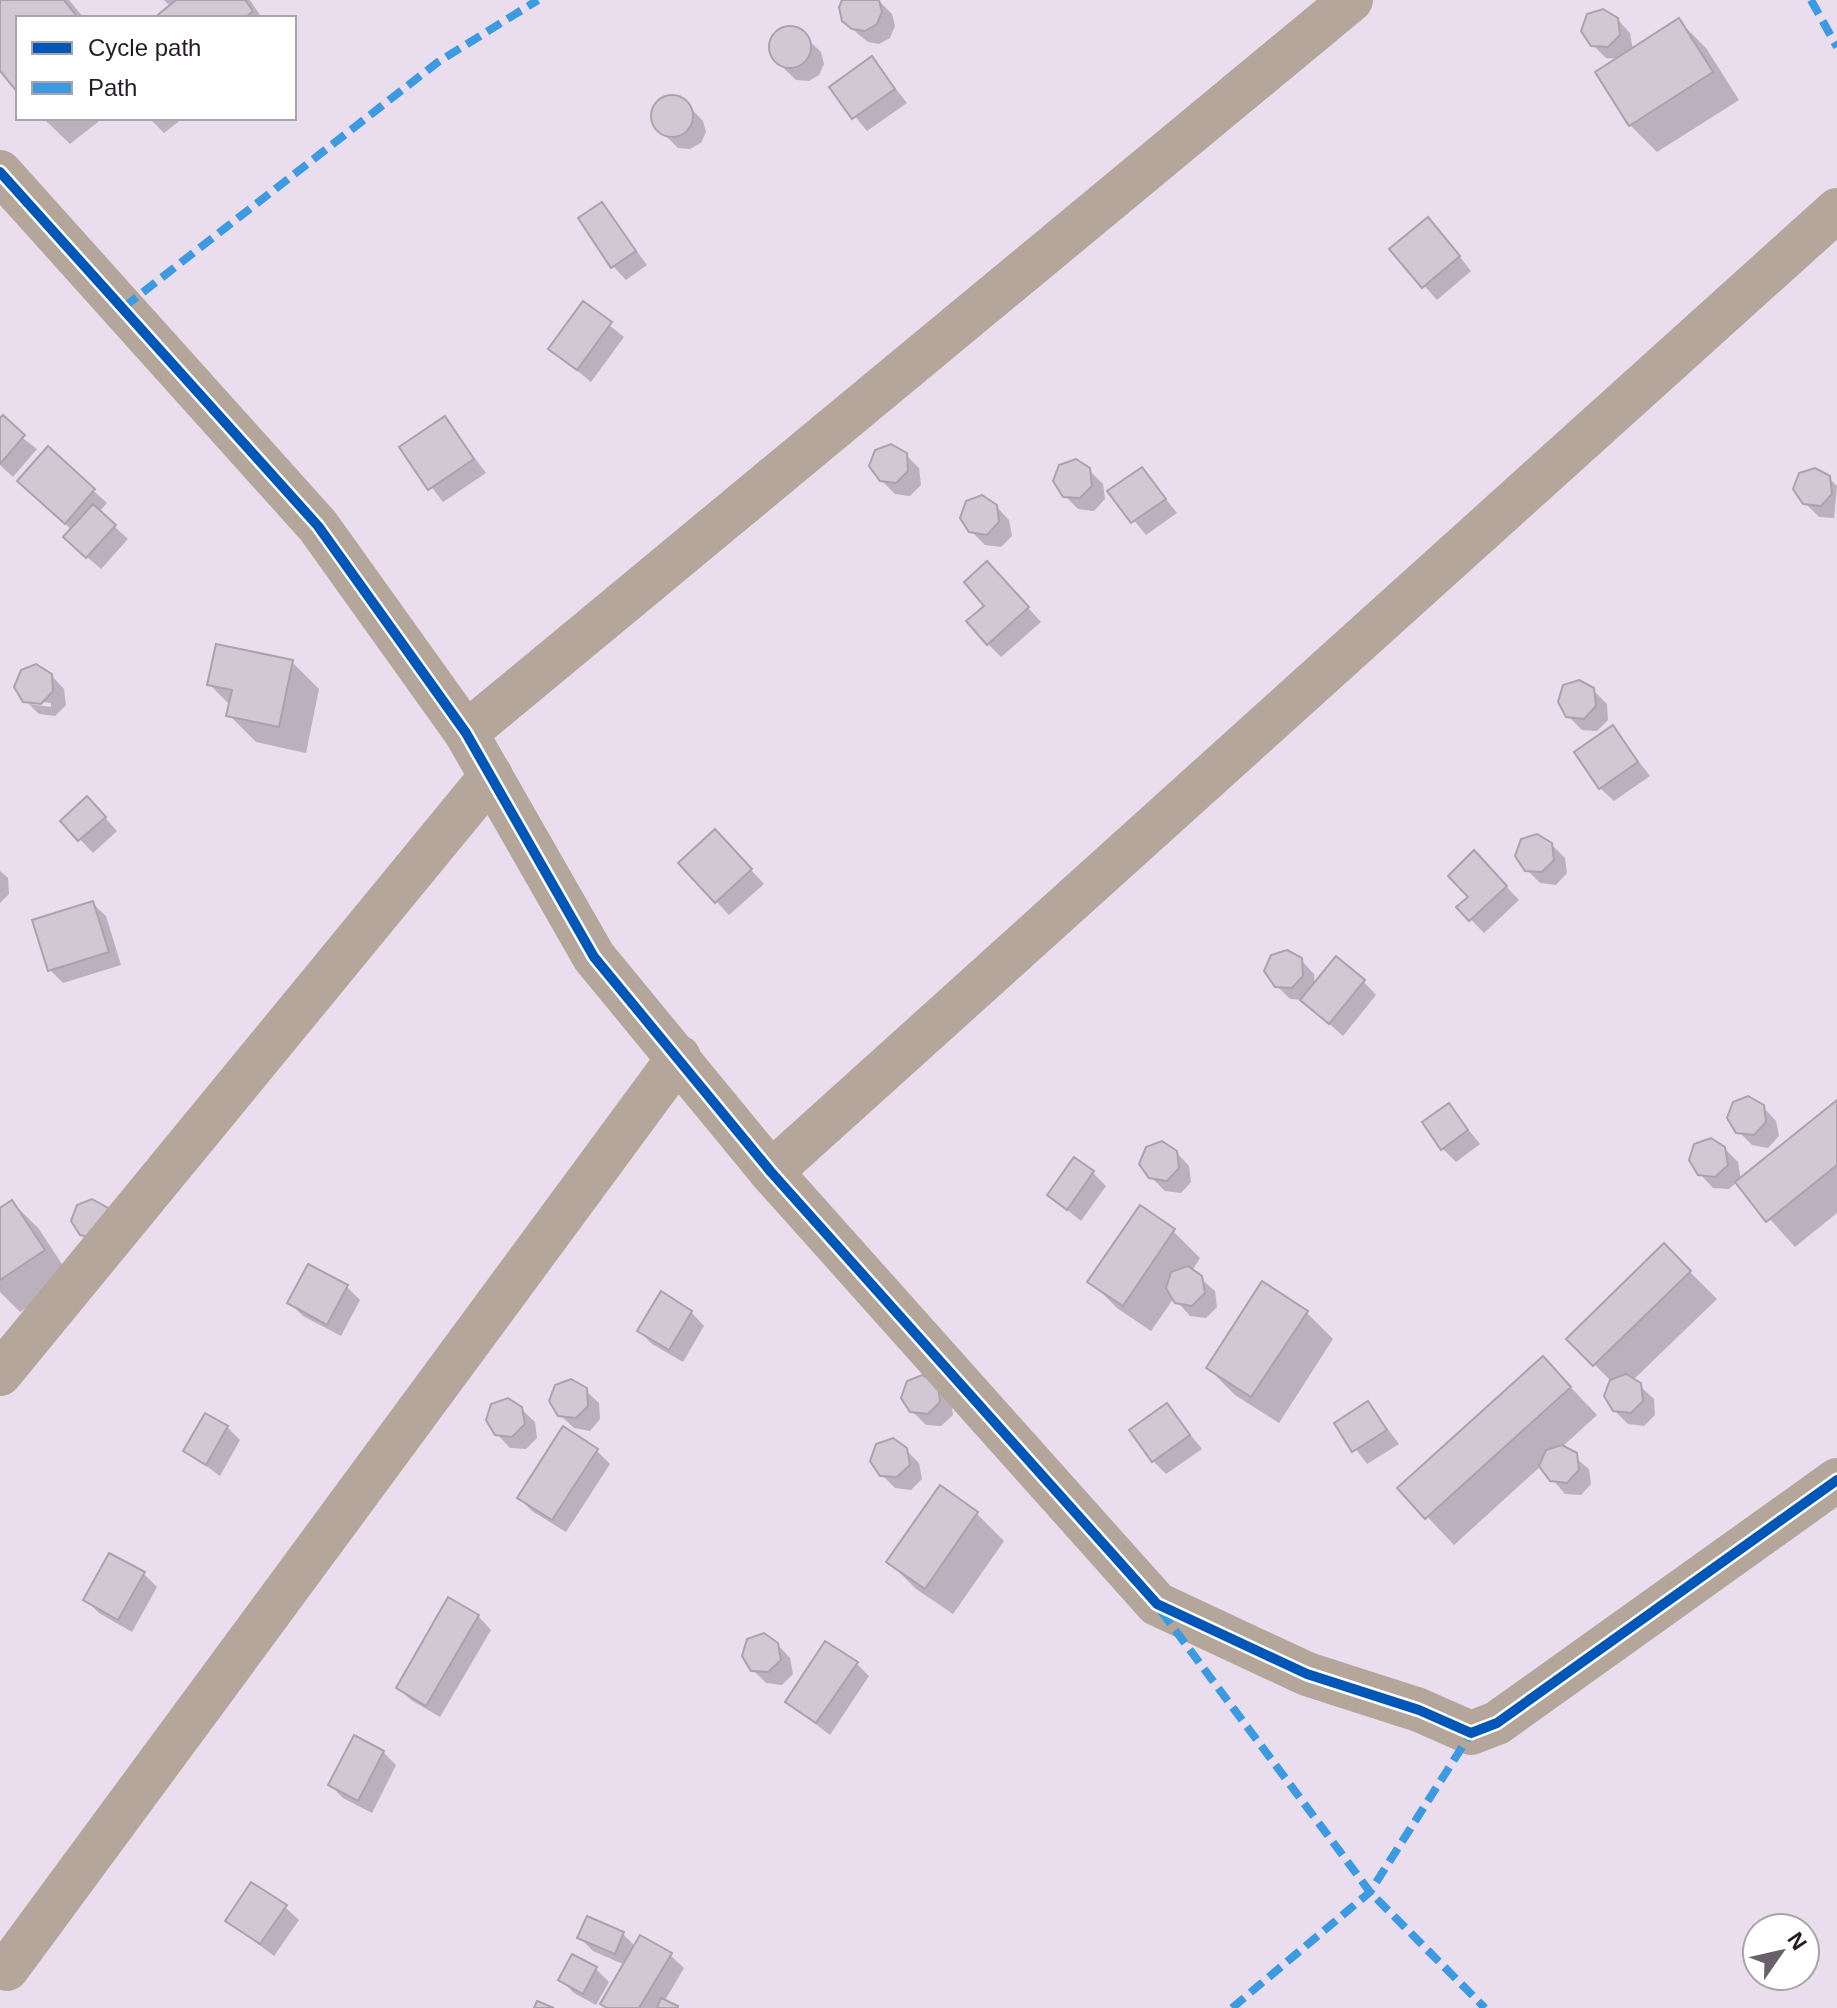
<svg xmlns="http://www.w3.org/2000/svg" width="1837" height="2008" font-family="Arial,sans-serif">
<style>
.shadow{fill:#0003}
.building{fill:#d2c8d4;stroke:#aba2ad;stroke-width:2}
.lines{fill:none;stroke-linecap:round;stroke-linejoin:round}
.minor{stroke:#b5a69c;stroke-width:44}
.quiet{stroke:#3c9be0;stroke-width:8;stroke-dasharray:16 8;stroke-linecap:butt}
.cycleway-casing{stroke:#fff;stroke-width:15}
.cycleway{stroke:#0057b8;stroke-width:10}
</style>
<rect width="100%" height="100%" fill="#eadded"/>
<g class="shadow">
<polygon points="0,0 69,0 84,18 18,18 18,90 0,67"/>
<polygon points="164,0 250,0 262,18 158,18 171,7"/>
<polygon points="844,0 878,0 892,14 895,26 890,38 879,44 868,42 858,34 844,20"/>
<polygon points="1617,19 1630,33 1633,50 1679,21 1706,48 1739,100 1657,152 1630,125 1618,59 1606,58 1592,44"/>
<polygon points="786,28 798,30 821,52 824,64 819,75 809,81 796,80 773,58 771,45 775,34"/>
<polygon points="872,59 907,103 867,131 832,88"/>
<polygon points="668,96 680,97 703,121 706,132 701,143 690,149 678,148 655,125 652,114 657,102"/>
<polygon points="43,118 103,118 70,144"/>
<polygon points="149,118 183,118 164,133"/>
<polygon points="602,204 647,265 626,280 613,266"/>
<polygon points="1441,233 1471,271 1437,300 1392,249"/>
<polygon points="583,304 624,337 591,382 551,349"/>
<polygon points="445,419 486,473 443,502 402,448"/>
<polygon points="0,421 37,449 13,477 0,465"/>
<polygon points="48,449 107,503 99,512 128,539 101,569 79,550 72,530 32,494"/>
<polygon points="906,455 919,468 921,485 910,496 895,494 881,480"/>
<polygon points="1142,469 1177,513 1146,535 1110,491"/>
<polygon points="1089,470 1103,484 1105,499 1094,511 1078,509 1064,495"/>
<polygon points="1829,478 1837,486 1834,518 1819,517 1805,503"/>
<polygon points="996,506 1009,520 1012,536 1001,547 985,545 971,531"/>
<polygon points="1000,577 1041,622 1001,657 988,644 987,606"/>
<polygon points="292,662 319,689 306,753 256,742 229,715 231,706 209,684"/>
<polygon points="51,675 64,689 66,705 55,716 39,714 29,704 51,707 51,703 25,700"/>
<polygon points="1593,690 1607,704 1608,720 1597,731 1582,730 1568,716"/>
<polygon points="1613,728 1650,776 1614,801 1600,788"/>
<polygon points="100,812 117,831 93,853 63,821"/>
<polygon points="1551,844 1565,858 1567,873 1556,885 1540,883 1526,869"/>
<polygon points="728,845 764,884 729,915 681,863"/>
<polygon points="1487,866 1519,900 1484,933 1459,907 1471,897"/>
<polygon points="0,871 8,878 9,894 0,903"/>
<polygon points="92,903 106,916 121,965 63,983 50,970"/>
<polygon points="1301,960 1314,974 1315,985 1363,981 1376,995 1343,1036 1303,1000 1290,999 1276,985"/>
<polygon points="1837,1102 1837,1213 1795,1247 1737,1182 1729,1189 1713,1188 1700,1174 1724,1148 1738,1162 1741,1180"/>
<polygon points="1449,1106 1480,1144 1456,1162 1443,1149"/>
<polygon points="1763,1107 1776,1121 1779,1136 1768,1148 1752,1145 1738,1131"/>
<polygon points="1176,1152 1189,1166 1191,1182 1181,1193 1165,1191 1151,1177"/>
<polygon points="1093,1173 1106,1186 1081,1221 1049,1195"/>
<polygon points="12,1202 39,1229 71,1278 20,1312 0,1292 0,1210"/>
<polygon points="1173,1231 1200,1258 1192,1271 1215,1291 1217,1307 1206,1318 1190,1316 1174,1298 1151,1331 1117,1308 1090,1281"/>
<polygon points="1664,1246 1717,1299 1633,1380 1654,1399 1655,1415 1644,1426 1628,1424 1614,1410 1612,1382 1569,1339"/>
<polygon points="347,1287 360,1300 341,1336 303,1316 290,1303"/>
<polygon points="662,1294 691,1312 704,1326 683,1362 652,1344 639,1331"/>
<polygon points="1306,1312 1333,1339 1279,1423 1235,1395 1208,1368"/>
<polygon points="1543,1358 1597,1415 1562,1447 1589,1469 1591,1484 1581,1495 1565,1494 1541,1466 1454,1545 1400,1488"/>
<polygon points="937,1386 951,1400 953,1415 941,1426 926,1425 912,1411"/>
<polygon points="585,1390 599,1403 600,1419 590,1431 574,1428 560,1415"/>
<polygon points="1368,1403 1399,1444 1367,1464 1337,1424"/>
<polygon points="1167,1406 1202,1449 1166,1474 1153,1461"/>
<polygon points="521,1409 535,1422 537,1438 526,1449 510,1448 497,1434"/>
<polygon points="227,1427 240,1440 220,1476 186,1451"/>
<polygon points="905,1449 919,1463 922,1479 911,1490 895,1488 881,1474"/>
<polygon points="596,1450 610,1464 566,1532 532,1511 519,1498"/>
<polygon points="977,1514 1004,1541 953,1614 916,1589 889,1562"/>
<polygon points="144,1574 157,1587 132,1632 99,1613 85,1599"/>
<polygon points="478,1616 491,1630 440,1717 411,1700 398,1687"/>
<polygon points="777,1644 790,1658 793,1674 782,1685 766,1683 752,1669"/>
<polygon points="856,1663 869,1676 830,1735 787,1702"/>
<polygon points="383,1752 396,1765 372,1813 343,1798 330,1785"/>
<polygon points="285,1907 299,1920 274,1956 227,1921"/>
<polygon points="623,1934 636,1947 670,1955 684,1968 664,2002 678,2008 607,2008 602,2004 625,1965 593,1951 579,1937"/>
<polygon points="596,1969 609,1982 596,2005 574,1993 561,1980"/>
</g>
<g class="building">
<polygon points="0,0 64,0 78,18 18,18 18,93 0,71"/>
<polygon points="176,0 245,0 253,11 245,18 154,18"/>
<polygon points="842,0 879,0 882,12 877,24 865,31 852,29 842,21 839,7"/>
<polygon points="1603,9 1618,18 1620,35 1608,47 1591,46 1581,31 1587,14"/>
<polygon points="1679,18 1713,72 1629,126 1595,72"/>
<circle cx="790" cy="47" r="21"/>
<polygon points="872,56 895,89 852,119 829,87"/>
<circle cx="672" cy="116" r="21"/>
<polygon points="602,202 636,251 611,268 578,218"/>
<polygon points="1428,217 1460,256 1422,288 1389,249"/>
<polygon points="583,301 612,322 577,370 548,349"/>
<polygon points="3,415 25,435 0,464 0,418"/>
<polygon points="445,416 474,459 428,490 399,447"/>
<polygon points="891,444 907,453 908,471 896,483 880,481 869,466 875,450"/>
<polygon points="48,446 95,489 65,524 17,481"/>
<polygon points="1076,459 1090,468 1092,486 1080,498 1063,497 1053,481 1059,465"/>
<polygon points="1142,467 1166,499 1131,523 1107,491"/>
<polygon points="1815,468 1830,476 1832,494 1821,506 1803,504 1793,489 1799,473"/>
<polygon points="982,495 997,505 999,522 987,535 969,532 960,518 966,501"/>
<polygon points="93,504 116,525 86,558 63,537"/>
<polygon points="987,561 1029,607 987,645 966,621 984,606 964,582"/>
<polygon points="216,644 293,660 279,727 226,716 232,690 207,685"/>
<polygon points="36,664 52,674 53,691 41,704 23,702 14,687 21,670"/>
<polygon points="1579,680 1594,688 1596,706 1584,719 1566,717 1558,702 1563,685"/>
<polygon points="1613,725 1638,762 1599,789 1574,752"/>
<polygon points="87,796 106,817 78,841 60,821"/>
<polygon points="715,829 752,869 715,903 678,863"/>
<polygon points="1537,834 1552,843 1554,860 1542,872 1525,871 1515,856 1521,839"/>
<polygon points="1474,850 1507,886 1469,921 1456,907 1468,897 1448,876"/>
<polygon points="93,901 109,952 48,971 32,920"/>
<polygon points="1287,950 1302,958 1303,976 1292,988 1275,987 1264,971 1271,955"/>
<polygon points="1336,956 1365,980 1329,1024 1300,1000"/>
<polygon points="1748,1096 1764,1105 1766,1122 1754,1135 1736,1133 1727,1118 1733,1102"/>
<polygon points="1837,1100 1837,1165 1766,1222 1735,1182"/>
<polygon points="1449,1103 1468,1130 1441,1150 1422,1122"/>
<polygon points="1711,1138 1725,1147 1728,1165 1715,1177 1698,1175 1689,1160 1694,1144"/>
<polygon points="1162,1141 1177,1151 1179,1168 1167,1181 1149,1178 1139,1164 1146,1147"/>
<polygon points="1074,1157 1094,1171 1067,1210 1047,1195"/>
<polygon points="92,1199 108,1208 97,1238 80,1235 71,1221 77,1205"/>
<polygon points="12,1200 45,1250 0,1280 0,1208"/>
<polygon points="1140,1205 1175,1229 1123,1306 1087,1282"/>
<polygon points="1664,1243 1691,1271 1593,1366 1566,1339"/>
<polygon points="308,1264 348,1285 327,1325 287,1303"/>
<polygon points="1188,1266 1202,1276 1205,1293 1192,1306 1175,1303 1166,1288 1171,1272"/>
<polygon points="1262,1281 1308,1311 1251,1397 1206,1368"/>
<polygon points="661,1291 692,1311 669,1350 637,1331"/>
<polygon points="1543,1356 1571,1387 1425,1519 1397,1488"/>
<polygon points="1626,1374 1641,1383 1643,1401 1631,1413 1613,1411 1604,1396 1610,1380"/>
<polygon points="922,1375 938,1385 940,1402 928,1414 910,1412 901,1398 907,1381"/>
<polygon points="571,1379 587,1388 588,1406 576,1418 558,1416 549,1401 555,1385"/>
<polygon points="508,1398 522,1407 525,1424 512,1437 495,1435 486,1420 491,1404"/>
<polygon points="1368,1401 1387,1430 1352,1452 1334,1423"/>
<polygon points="1167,1403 1190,1435 1152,1462 1129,1430"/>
<polygon points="205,1413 228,1426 206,1465 183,1451"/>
<polygon points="563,1426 598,1449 552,1520 517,1498"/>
<polygon points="893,1438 907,1448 910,1465 897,1477 880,1476 870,1461 876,1444"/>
<polygon points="1562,1445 1577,1453 1579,1470 1567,1483 1550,1481 1539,1466 1546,1450"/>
<polygon points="940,1485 978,1512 925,1589 886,1562"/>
<polygon points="109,1553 145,1572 118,1620 83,1600"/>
<polygon points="448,1597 479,1615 426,1706 396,1688"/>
<polygon points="764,1633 778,1643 781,1660 768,1672 751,1671 742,1656 747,1639"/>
<polygon points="825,1641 858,1662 816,1723 785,1702"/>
<polygon points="354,1735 384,1751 358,1801 328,1785"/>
<polygon points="251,1882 287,1905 260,1944 225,1921"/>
<polygon points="587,1916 624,1932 615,1954 577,1938"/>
<polygon points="640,1935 672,1953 639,2008 607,2008 600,2004"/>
<polygon points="572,1954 597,1967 583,1994 558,1980"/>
<polygon points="661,1998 678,2006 678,2008 657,2008"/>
<polygon points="537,2001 554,2008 534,2008"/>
</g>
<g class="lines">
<g class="minor">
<polyline points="0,172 318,526 466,733 594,957 771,1172 1157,1604 1307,1674 1419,1710 1471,1733 1497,1723 1837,1480"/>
<polyline points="466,733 1351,0"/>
<polyline points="771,1172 1837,210"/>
<polyline points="0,1374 491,776"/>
<polyline points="7,1969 679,1057"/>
</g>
<g class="quiet">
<polyline points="1811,0 1837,47"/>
<polyline points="124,307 438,62 538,0"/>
<polyline points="1161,1611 1370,1892 1485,2008"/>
<polyline points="1232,2008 1370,1892 1471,1733"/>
</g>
<g class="cycleway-casing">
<polyline id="cycleway" points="0,172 318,526 466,733 594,957 771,1172 1157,1604 1307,1674 1419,1710 1471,1733 1497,1723 1837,1480"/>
</g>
<use href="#cycleway" class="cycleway"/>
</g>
<rect x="16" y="16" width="280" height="104" fill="#ffffff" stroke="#a8a4a8" stroke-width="2"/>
<rect x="32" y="42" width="40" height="12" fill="#0057b8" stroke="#a8a4a8" stroke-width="2"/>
<text x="88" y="56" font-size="24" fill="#251c26">Cycle path</text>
<rect x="32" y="82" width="40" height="12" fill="#3c9be0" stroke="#a8a4a8" stroke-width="2"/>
<text x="88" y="96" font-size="24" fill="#251c26">Path</text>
<g transform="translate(1781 1952) rotate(56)"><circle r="38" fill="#ffffff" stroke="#a8a4a8" stroke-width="2"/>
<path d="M0-6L14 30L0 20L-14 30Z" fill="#6a606c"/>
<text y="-12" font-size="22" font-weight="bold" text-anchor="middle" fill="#251c26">N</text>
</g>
</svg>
